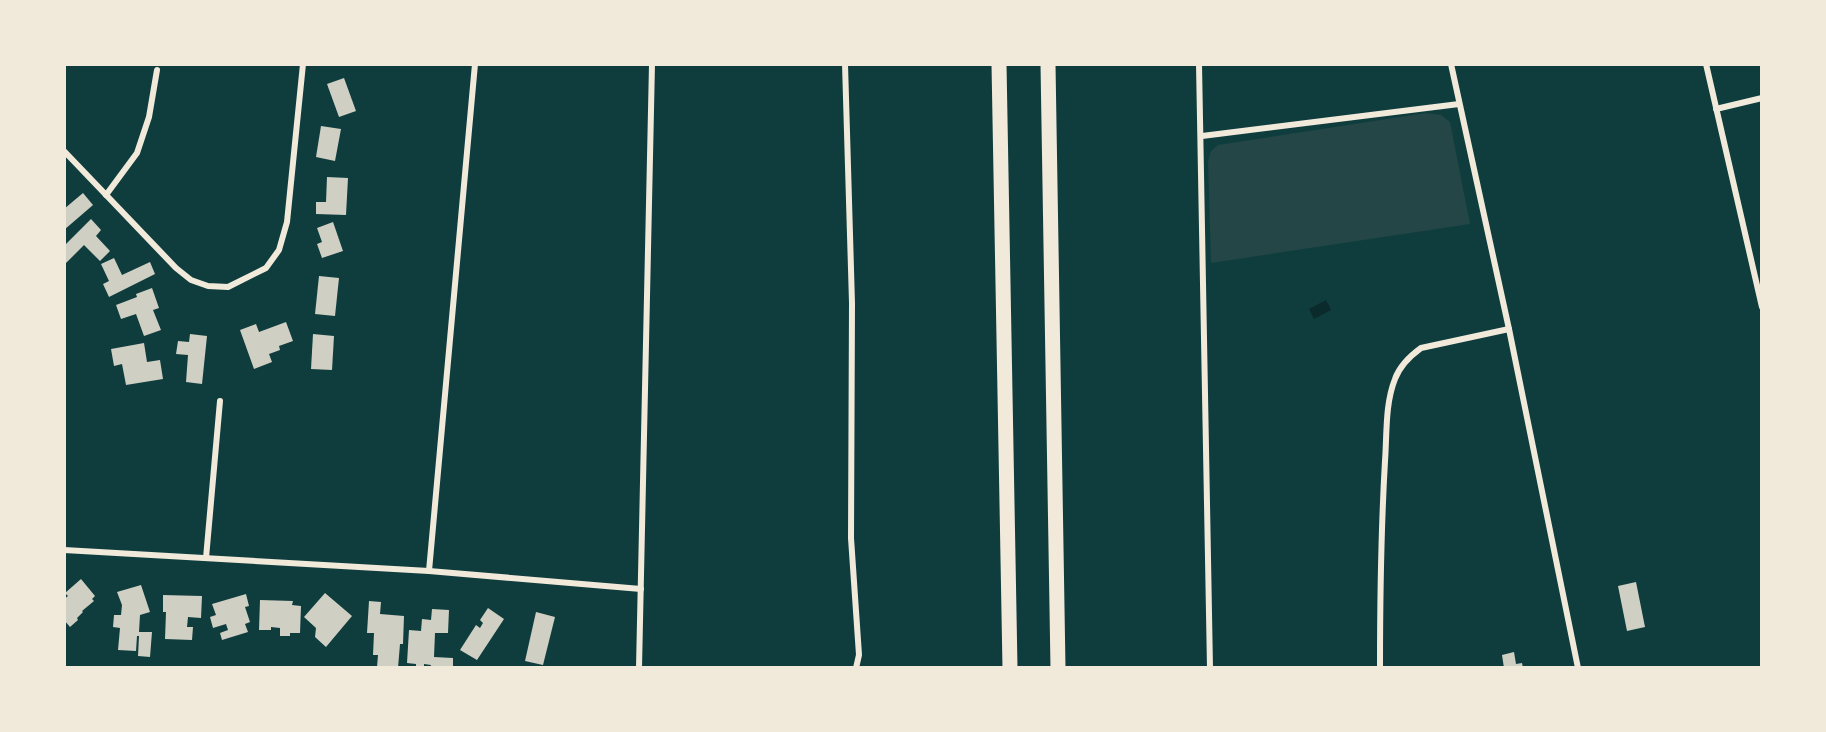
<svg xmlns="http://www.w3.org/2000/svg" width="1826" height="732" font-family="Raleway,sans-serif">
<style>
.green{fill:#244646}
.water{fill:#0a2a2b}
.building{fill:#cfcfc3}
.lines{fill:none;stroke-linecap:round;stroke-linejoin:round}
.minor{stroke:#f1e9da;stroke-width:6}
.motorway{stroke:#f1e9da;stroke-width:15}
</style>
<rect width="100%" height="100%" fill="#0f3d3e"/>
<polygon class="green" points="1426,113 1441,115 1450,122 1470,224 1211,263 1208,161 1211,151 1218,145"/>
<polygon class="water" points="1326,300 1331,310 1314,319 1309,309"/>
<g class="building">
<polygon points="344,78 356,111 339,117 327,84"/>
<polygon points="321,126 341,129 335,161 316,157"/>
<polygon points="327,177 348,178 346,215 316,214 316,202 326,202"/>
<polygon points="83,193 93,205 64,230 64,209"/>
<polygon points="91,219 101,230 96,236 110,251 100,261 84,245 64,265 64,246"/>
<polygon points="333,222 343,251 322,258 317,244 322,242 317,228"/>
<polygon points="114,258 122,275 150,262 155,274 109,297 103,284 109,281 101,264"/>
<polygon points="319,276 339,278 335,316 315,314"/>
<polygon points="152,288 159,308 153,310 161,330 144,336 136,314 121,319 116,305 137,297 136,294"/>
<polygon points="286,322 293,341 279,346 280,350 269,354 272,362 254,369 240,330 256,324 259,332"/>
<polygon points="190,334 207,336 202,384 186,382 188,355 176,354 178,341 189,342"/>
<polygon points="313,334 334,336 332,370 311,369"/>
<polygon points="144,343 147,362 160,360 163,379 126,385 122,364 114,366 111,349"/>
<polygon points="81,579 95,596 92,599 94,601 82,611 83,612 77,618 78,620 70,627 64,620 64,599 68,596 65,593"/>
<polygon points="1636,582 1645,627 1627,631 1618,586"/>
<polygon points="141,585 150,612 140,615 139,632 152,632 150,657 138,656 139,636 137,636 136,651 118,650 120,628 113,627 114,615 121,615 122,605 117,592"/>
<polygon points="325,593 352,616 326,647 315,637 316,628 304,617"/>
<polygon points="246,594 249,606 245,607 250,622 245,624 248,632 222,640 220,633 228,630 226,624 213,628 210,617 216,615 212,604"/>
<polygon points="163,595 202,596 201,618 188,617 187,627 193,627 192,640 165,639 166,612 163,612"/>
<polygon points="260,600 293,601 292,605 301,606 300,633 290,633 290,636 280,636 280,628 271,627 271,630 259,630"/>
<polygon points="369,601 381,602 380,614 404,616 403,644 400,644 398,668 377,667 378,655 373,655 374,633 367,633"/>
<polygon points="488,608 504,619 477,660 460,650 476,625 480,628 483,623 480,620"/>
<polygon points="432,609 449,610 448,633 435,633 434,657 453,658 453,668 430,668 431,665 424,664 424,668 416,668 416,664 407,663 409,630 421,631 422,619 431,620"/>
<polygon points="536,612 555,617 543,665 525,661"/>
<polygon points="1514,652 1516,664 1522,663 1523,668 1504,668 1502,655"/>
</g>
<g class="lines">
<g class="minor">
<polyline points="845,64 852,303 851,538 859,655 856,668"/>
<polyline points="1199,64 1210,668"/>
<polyline points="1451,64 1509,329 1578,668"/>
<polyline points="1706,64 1762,307"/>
<polyline points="1716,109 1762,98"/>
<polyline points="1202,136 1459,104"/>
<polyline points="64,151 176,268 191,280 208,286 228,287 266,268 279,250 287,222 303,64"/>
<polyline points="106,195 137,153 149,117 157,70"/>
<polyline points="64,550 429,571 641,589"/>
<polyline points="206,558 220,401"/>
<polyline points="429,571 475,64"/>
<polyline points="639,668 652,64"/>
<path d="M1380,668C1380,599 1381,530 1385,461C1387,434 1385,404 1395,379C1400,365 1410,356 1421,348L1509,329"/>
</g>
<g class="motorway">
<polyline points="999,64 1010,668"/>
<polyline points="1048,64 1058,668"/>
</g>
</g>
<rect width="1826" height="732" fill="none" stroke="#f1e9da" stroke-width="132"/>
</svg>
